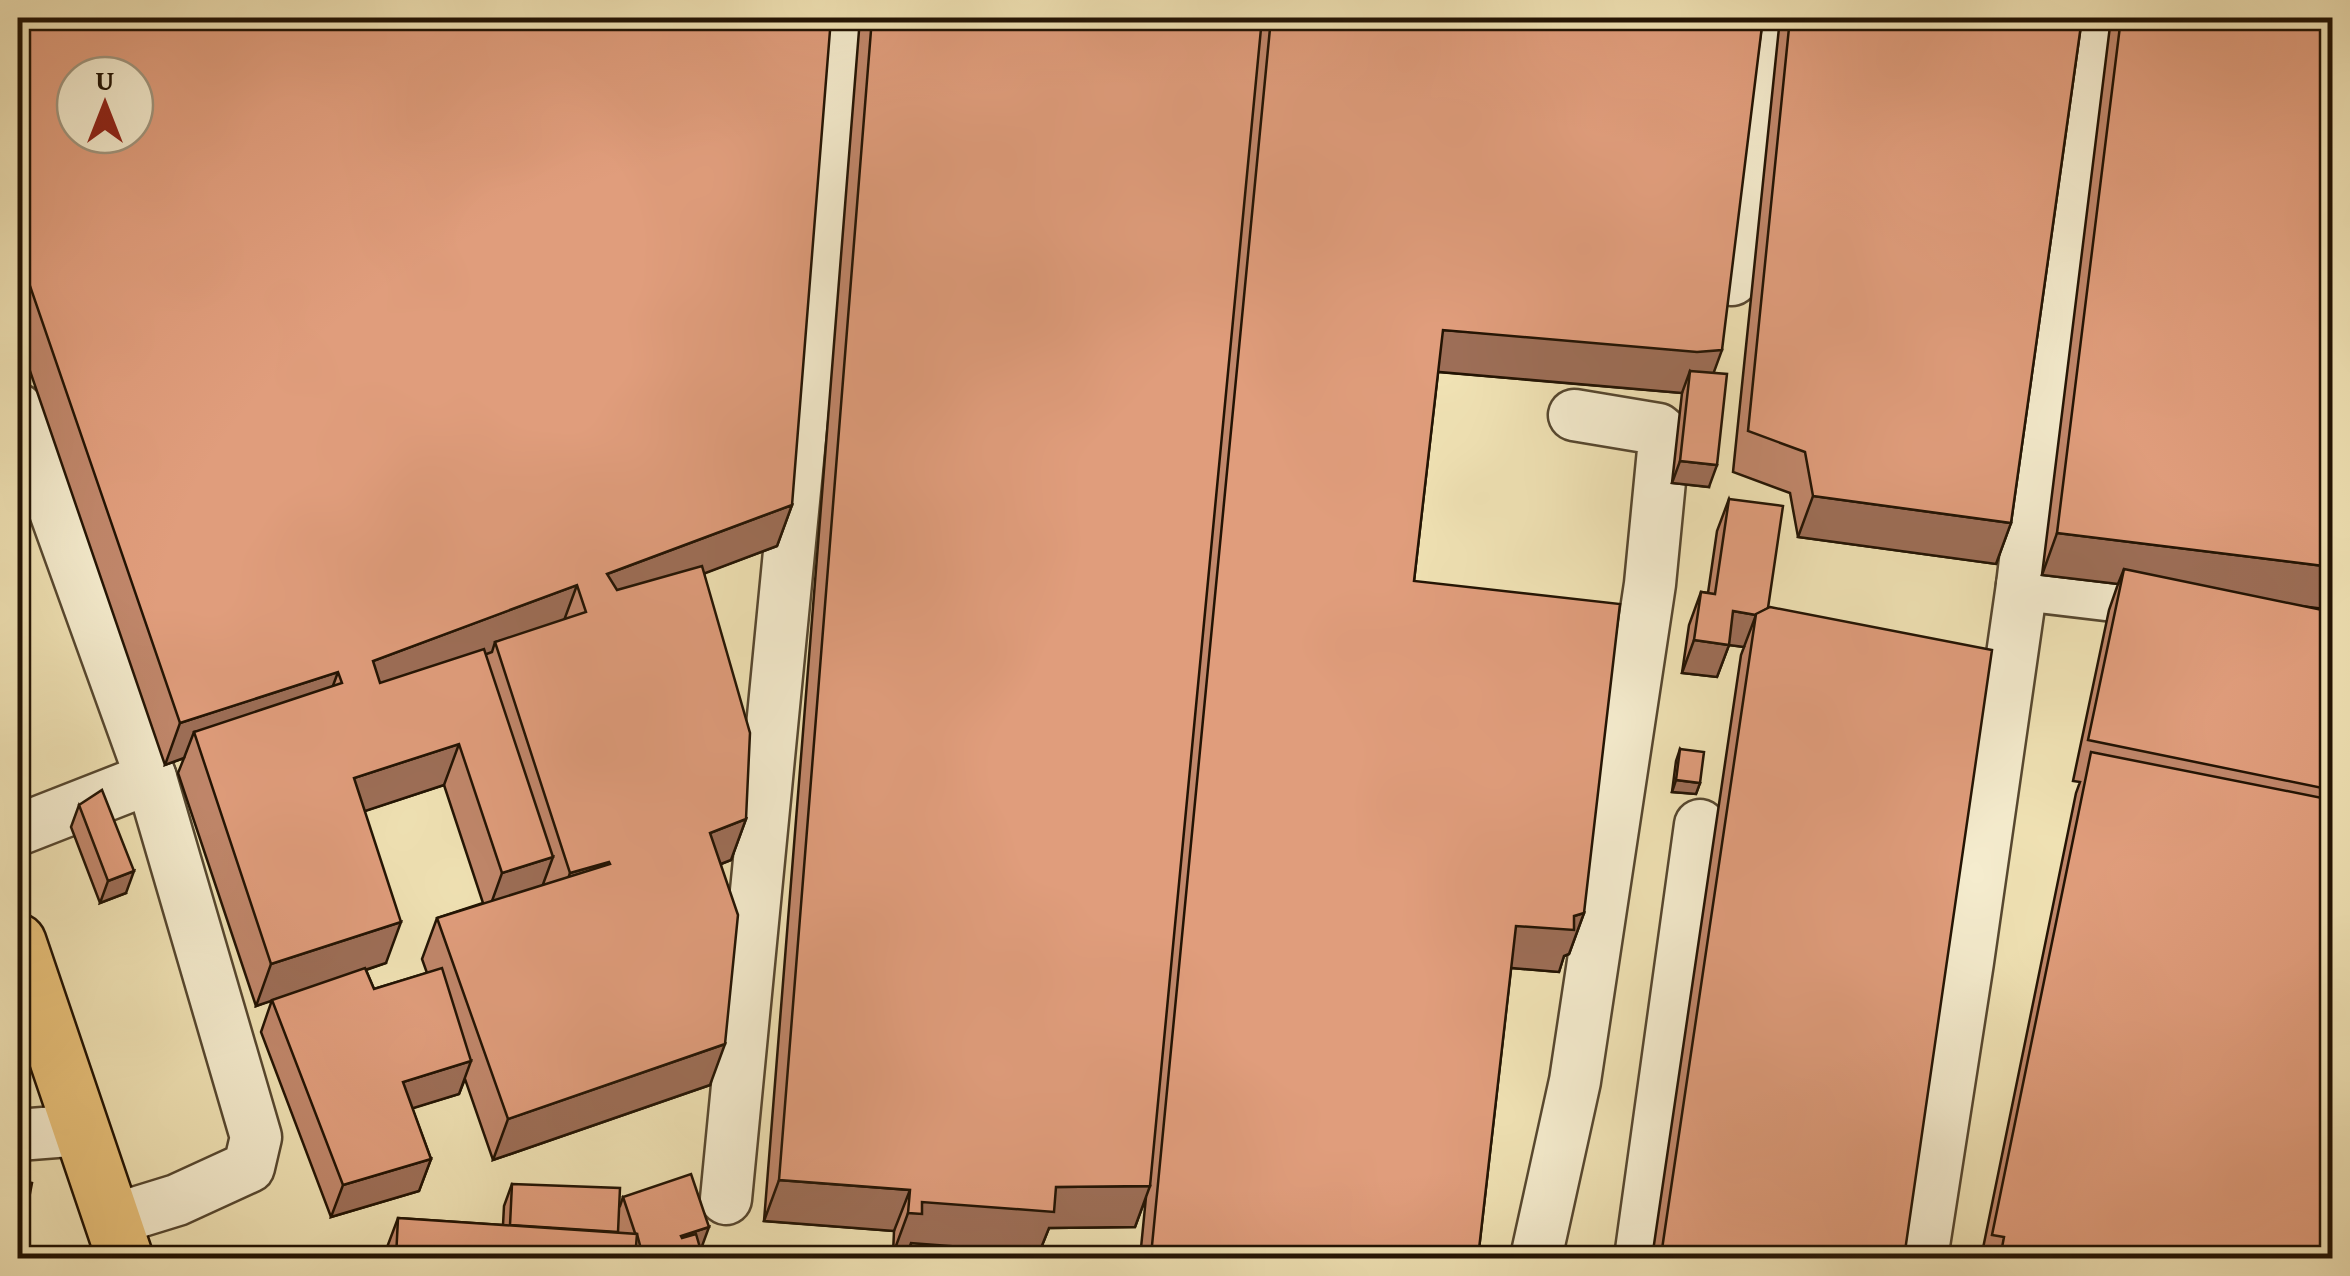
<svg xmlns="http://www.w3.org/2000/svg" width="2350" height="1276" font-family="'Gentium Book Plus',serif">
<style>
.lines{fill:none;stroke-linecap:round;stroke-linejoin:round}
.minor-casing{stroke:#56472f;stroke-width:55}
.major-casing{stroke:#221303;stroke-width:60}
.minor{stroke:#f5ecce;stroke-width:50}
.major{stroke:#e8c17a;stroke-width:55}
.wall{fill:#c1876b;stroke:#221303;stroke-width:2.5;fill-rule:evenodd}
.shaded-wall{fill:#9d6e57;stroke:#221303;stroke-width:2.5}
.building{fill:#e09d7c;stroke:#221303;stroke-width:2.5;fill-rule:evenodd}
</style>
<rect width="100%" height="100%" fill="#f0e2b4"/>
<filter id="stains"><feTurbulence type="fractalNoise" baseFrequency=".002" numOctaves="4"/><feColorMatrix values="0 0 0 0 .2 0 0 0 0 .09 0 0 0 0 .02 0 0 0 .5 -.17"/></filter>
<radialGradient id="worn" r=".72"><stop offset=".6" stop-color="#630" stop-opacity="0"/><stop offset="1" stop-color="#630" stop-opacity=".3"/></radialGradient>
<g class="lines">
<g class="minor-casing">
<g id="minor">
<polyline points="1732,280 1765,18"/>
<polyline points="18,409 151,778 18,830"/>
<polyline points="2022,585 2181,604"/>
<polyline points="18,1135 82,1130"/>
<polyline points="726,1199 841,18"/>
<polyline points="112,1220 177,1200 249,1167 256,1137 151,778"/>
<polyline points="1536,1258 1575,1081 1650,584 1664,440 1664,434 1658,429 1574,415"/>
<polyline points="1640,1258 1700,825"/>
<polyline points="1922,1258 1968,962 2022,585 2091,18"/>
</g>
</g>
<g class="major-casing">
<polyline id="major" points="18,942 125,1258"/>
</g>
<use href="#minor" class="minor"/>
<use href="#major" class="major"/>
</g>
<g class="wall">
<path d="M18,18L792,505L777,546L704,573L746,819L731,860L721,864L710,1085L493,1160L465,1079L459,1094L412,1108L431,1159L419,1191L331,1217L261,1032L272,1000L256,1006L178,773L184,758L165,765L18,336ZM444,785L483,903L437,918L422,959L427,973L374,989L366,970L386,963L364,811Z"/>
<polygon points="860,18 1763,18 1713,373 1709,487 1672,483 1682,393 1438,372 1414,581 1584,913 1569,954 1564,956 1559,972 1511,968 1478,1258 1140,1258 1146,1197 1135,1227 1049,1228 1039,1253 911,1243 907,1255 893,1254 894,1231 764,1221"/>
<polygon points="1780,18 2082,18 2011,523 1996,564 1798,537 1790,493 1733,472"/>
<polygon points="2111,18 2332,18 2325,609 2314,608 2332,612 2332,1258 1981,1258 2076,793 2080,782 2073,781 2109,610 2118,584 2042,575"/>
<polygon points="1729,499 1768,608 1904,1258 1652,1258 1741,655 1744,647 1729,645 1717,677 1682,673 1689,625 1701,592 1708,593 1717,531"/>
<polygon points="1680,749 1700,783 1696,794 1672,792 1676,761"/>
<polygon points="79,805 126,893 100,903 71,827"/>
<polygon points="512,1184 620,1206 623,1197 701,1249 703,1258 386,1258 386,1250 398,1218 503,1225 504,1206"/>
</g>
<g class="shaded-wall">
<polygon points="1443,330 1722,350 1707,391 1690,371 1682,393 1428,371"/>
<polygon points="1680,461 1717,465 1709,487 1672,483"/>
<polygon points="1813,496 2011,523 1996,564 1798,537"/>
<polygon points="792,505 777,546 592,616 607,574"/>
<polygon points="2057,533 2332,567 2332,590 2325,609 2121,584 2124,569 2118,584 2042,575"/>
<polygon points="577,585 562,626 495,642 492,652 357,702 373,661"/>
<polygon points="1733,611 1756,615 1744,647 1721,644"/>
<polygon points="1694,640 1729,645 1717,677 1682,673"/>
<polygon points="338,672 323,713 194,732 184,758 165,765 180,723"/>
<polygon points="459,744 444,785 338,820 354,778"/>
<polygon points="1676,780 1700,783 1696,794 1672,792"/>
<polygon points="746,819 731,860 695,874 710,833"/>
<polygon points="553,857 538,898 487,915 502,873"/>
<polygon points="609,862 594,903 555,915 570,873"/>
<polygon points="134,871 126,893 100,903 108,881"/>
<polygon points="1584,913 1569,954 1564,956 1559,972 1500,967 1516,926 1574,916"/>
<polygon points="401,922 386,963 256,1006 271,964"/>
<polygon points="725,1044 710,1085 493,1160 508,1119"/>
<polygon points="471,1061 459,1094 391,1115 403,1082"/>
<polygon points="431,1159 419,1191 331,1217 343,1185"/>
<polygon points="779,1180 910,1190 894,1231 764,1221"/>
<polygon points="1150,1186 1135,1227 1049,1228 1039,1253 911,1243 907,1255 893,1254 908,1213 922,1202 1056,1187"/>
<polygon points="709,1227 701,1249 673,1258 681,1236"/>
</g>
<g class="building">
<path d="M18,18H831L792,505L607,574L617,590L702,566L750,733L746,819L710,833L738,915L725,1044L508,1119L437,918L610,864L609,862L570,873L495,642L586,612L577,585L373,661L380,683L484,649L553,857L502,873L459,744L354,778L401,922L271,964L194,732L342,683L338,672L180,723L18,251ZM75,75H135V135H75Z"/>
<polygon points="872,18 1262,18 1150,1186 1056,1187 1054,1212 922,1202 922,1214 908,1213 910,1190 779,1180"/>
<polygon points="1271,18 1763,18 1722,350 1697,352 1443,330 1414,581 1620,604 1584,913 1574,916 1574,930 1516,926 1478,1258 1155,1258 1151,1256"/>
<polygon points="1790,18 2082,18 2011,523 1813,496 1805,452 1748,431"/>
<polygon points="2121,18 2332,18 2332,567 2057,533"/>
<polygon points="1690,371 1727,374 1717,465 1680,461"/>
<polygon points="1729,499 1783,506 1768,608 1756,615 1733,611 1729,645 1694,640 1701,592 1715,594"/>
<polygon points="2124,569 2332,612 2332,790 2088,740"/>
<polygon points="1770,607 1992,650 1904,1258 1681,1258 1661,1256 1756,614"/>
<polygon points="1680,749 1704,752 1700,783 1676,780"/>
<polygon points="2091,752 2332,800 2332,1258 2000,1258 2004,1237 1992,1235"/>
<polygon points="102,790 134,871 108,881 79,805"/>
<polygon points="365,968 374,989 442,968 471,1061 403,1082 431,1159 343,1185 272,1000"/>
<polygon points="691,1174 709,1227 681,1236 682,1238 696,1234 703,1258 635,1258 636,1251 641,1249 637,1234 635,1233 623,1197"/>
<polygon points="18,1180 32,1183 18,1256"/>
<polygon points="512,1184 620,1188 618,1232 510,1225"/>
<polygon points="398,1218 637,1234 635,1258 396,1258"/>
</g>
<rect width="2350" height="1276" fill="none" stroke="#f0e2b4" stroke-width="60"/>
<rect x="20" y="20" width="2310" height="1236" fill="none" stroke="#221303" stroke-width="5"/>
<rect x="30" y="30" width="2290" height="1216" fill="none" stroke="#221303" stroke-width="2.5"/>
<g transform="translate(105 105)"><circle r="48" fill="#f5ecce" stroke="#a1957d" stroke-width="2.5"/>
<path d="M0-8L18 38L0 25L-18 38Z" fill="#8f2418"/>
<text y="-15" font-size="28" font-weight="bold" text-anchor="middle" fill="#221303">U</text>
</g>
<rect width="100%" height="100%" filter="url(#stains)"/>
<rect width="100%" height="100%" fill="url(#worn)"/>
</svg>
